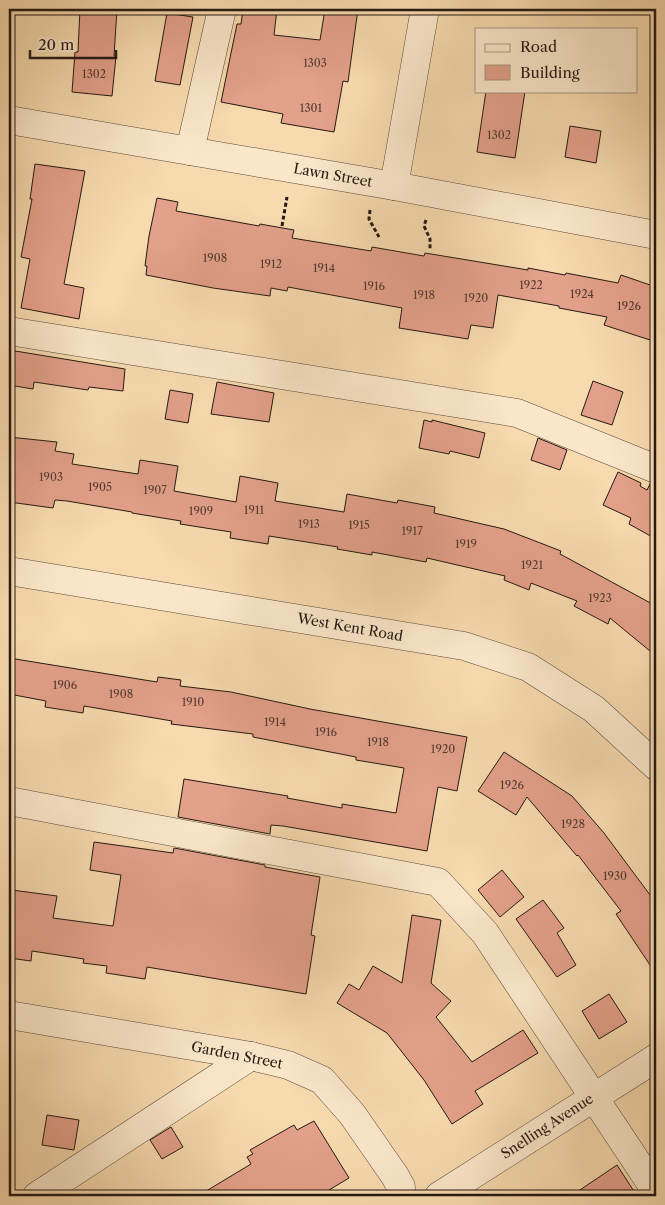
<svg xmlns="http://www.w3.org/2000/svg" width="665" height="1205" font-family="'Libre Caslon Text',serif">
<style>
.building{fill:#e3a08a;stroke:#261914}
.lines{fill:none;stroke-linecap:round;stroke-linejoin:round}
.minor-casing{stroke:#5a493a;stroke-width:29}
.path{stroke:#261914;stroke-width:3;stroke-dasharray:4 2.5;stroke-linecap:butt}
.minor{stroke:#fae7ca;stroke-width:28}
.labels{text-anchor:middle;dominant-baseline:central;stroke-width:5;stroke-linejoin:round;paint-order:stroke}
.number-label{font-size:11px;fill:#553b32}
.street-label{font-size:14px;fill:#261914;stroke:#fae7ca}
</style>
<rect width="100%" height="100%" fill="#f7daae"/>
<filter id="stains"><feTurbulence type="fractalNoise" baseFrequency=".004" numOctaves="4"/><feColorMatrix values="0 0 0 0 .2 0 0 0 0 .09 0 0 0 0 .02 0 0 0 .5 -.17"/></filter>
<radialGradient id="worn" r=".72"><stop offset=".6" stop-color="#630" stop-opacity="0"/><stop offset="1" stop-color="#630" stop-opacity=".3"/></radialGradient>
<g class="building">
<polygon points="80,9 117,9 114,56 116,56 112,96 72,92 75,52 78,52"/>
<polygon points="243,9 277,9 274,35 320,40 325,9 358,9 348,82 343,81 334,132 281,123 283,114 221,102 237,24 241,24"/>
<polygon points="167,13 193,17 180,85 155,81"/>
<polygon points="486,91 525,91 515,158 477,152"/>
<polygon points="570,126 601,131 596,163 565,157"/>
<polygon points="35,164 85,171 64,284 84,288 79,319 21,308 30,259 21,257 32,199 30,199"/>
<polygon points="157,198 178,202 176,211 259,226 260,224 294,230 292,238 371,251 372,247 424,256 425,253 528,270 528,268 565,275 566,273 618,283 621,275 656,287 656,342 604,325 607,317 559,308 559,306 498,295 493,328 471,325 468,339 399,328 402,308 288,287 287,291 271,288 270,296 213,288 146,275 147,266 145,266 149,236"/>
<polygon points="9,350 125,369 123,391 89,387 88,390 34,382 33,389 9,385"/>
<polygon points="593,381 623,392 612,425 581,415"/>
<polygon points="217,382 274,393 269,422 211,414"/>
<polygon points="170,390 193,394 188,423 165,419"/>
<polygon points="424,420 432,422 432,420 485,433 479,458 450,451 449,454 419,448"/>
<polygon points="9,437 57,442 55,451 74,454 72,464 138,474 140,460 178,466 174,491 236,502 240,476 278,483 275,501 344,512 347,494 397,503 398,500 435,507 434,513 504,529 561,551 560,554 656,606 656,656 610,618 608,624 574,606 577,601 531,583 529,590 504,580 505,576 427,558 426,562 372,552 372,555 337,549 338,547 269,536 268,544 230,538 231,532 180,524 181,521 132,513 132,512 67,501 55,500 53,508 9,502"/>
<polygon points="538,438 567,450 560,470 531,460"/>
<polygon points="618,472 641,483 640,486 647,490 650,484 656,484 656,539 629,524 631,518 603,505"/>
<polygon points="9,658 157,682 158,677 181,680 180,686 231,692 310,709 467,737 457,791 438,787 427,851 283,826 271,825 270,834 178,817 184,779 288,796 287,798 342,808 342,804 396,813 404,768 356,760 356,757 253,737 253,734 171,724 172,721 84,706 83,713 45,707 46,701 9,694"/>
<polygon points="504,752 572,796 604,833 656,903 656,974 616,914 621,911 578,855 577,856 527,797 516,815 478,791"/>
<polygon points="94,842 173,853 174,848 265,865 265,867 320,877 311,935 315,936 306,994 147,967 145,979 106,973 107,966 83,963 84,959 32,951 31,961 9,958 9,915 12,890 57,896 53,918 113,926 121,875 90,870"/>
<polygon points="502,870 524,897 500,917 478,890"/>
<polygon points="543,900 564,928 557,933 576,965 557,977 516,919"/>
<polygon points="412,915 441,920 431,983 451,1001 436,1017 472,1062 523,1030 538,1053 475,1091 483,1104 452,1124 424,1080 387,1033 337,1003 349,984 359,990 373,966 402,983"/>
<polygon points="609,994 627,1022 599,1039 582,1011"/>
<polygon points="47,1115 79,1120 74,1150 42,1145"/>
<polygon points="314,1121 349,1178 319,1196 198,1196 251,1164 247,1157 253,1154 250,1150 294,1125 297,1130"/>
<polygon points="171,1127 183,1147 162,1159 150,1140"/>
<polygon points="617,1165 637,1196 571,1196"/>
</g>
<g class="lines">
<g class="minor-casing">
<g id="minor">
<polyline points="9,120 394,186 656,235"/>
<polyline points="190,151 222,9"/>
<polyline points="394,186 425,9"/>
<polyline points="9,331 517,413 656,469"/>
<polyline points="9,571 464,646 528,667 594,709 656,766"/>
<polyline points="9,801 438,882 485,933 656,1191"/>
<polyline points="9,1015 251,1056 288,1065 322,1080 352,1114 395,1176 401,1187 400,1196"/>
<polyline points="37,1196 251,1056"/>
<polyline points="439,1196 656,1058"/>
</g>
</g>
<g class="path">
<polyline points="370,210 369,219 379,237"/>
<polyline points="426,220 424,226 430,239 430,250"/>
<polyline points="282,226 287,197"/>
</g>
<use href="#minor" class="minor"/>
</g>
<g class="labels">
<g class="number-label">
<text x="315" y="63">1303</text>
<text x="94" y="74">1302</text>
<text x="311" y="108">1301</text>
<text x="499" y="135">1302</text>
<text x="215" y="258">1908</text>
<text x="271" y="264">1912</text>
<text x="324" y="268">1914</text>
<text x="531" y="285">1922</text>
<text x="374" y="286">1916</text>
<text x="582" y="294">1924</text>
<text x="424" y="295">1918</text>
<text x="476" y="298">1920</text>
<text x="629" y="306">1926</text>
<text x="51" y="477">1903</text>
<text x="100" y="487">1905</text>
<text x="155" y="490">1907</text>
<text x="254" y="510">1911</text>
<text x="201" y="511">1909</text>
<text x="309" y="524">1913</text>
<text x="359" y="525">1915</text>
<text x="412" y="531">1917</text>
<text x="466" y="544">1919</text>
<text x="532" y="565">1921</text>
<text x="600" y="598">1923</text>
<text x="65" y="685">1906</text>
<text x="121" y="694">1908</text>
<text x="193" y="702">1910</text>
<text x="275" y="722">1914</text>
<text x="326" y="732">1916</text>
<text x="378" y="742">1918</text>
<text x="443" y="749">1920</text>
<text x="512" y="785">1926</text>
<text x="573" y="824">1928</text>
<text x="615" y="876">1930</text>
</g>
<g class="street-label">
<text transform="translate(333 175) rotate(10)">Lawn Street</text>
<text transform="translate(350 627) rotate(10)">West Kent Road</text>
<text transform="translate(237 1055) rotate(11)">Garden Street</text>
<text transform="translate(547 1126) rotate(-33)">Snelling Avenue</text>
</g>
</g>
<rect width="665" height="1205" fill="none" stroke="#f7daae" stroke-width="30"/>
<rect x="10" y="10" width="645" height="1185" fill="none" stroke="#261914" stroke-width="2.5"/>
<rect x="15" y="15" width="635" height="1175" fill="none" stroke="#261914"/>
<rect x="475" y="28" width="162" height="65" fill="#fae7ca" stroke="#a59581"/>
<rect x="485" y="44" width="25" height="8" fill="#fae7ca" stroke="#a59581"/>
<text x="520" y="52" font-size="15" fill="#261914">Road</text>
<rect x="485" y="65" width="25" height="15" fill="#e3a08a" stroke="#a59581"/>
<text x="520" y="78" font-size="15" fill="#261914">Building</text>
<path d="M30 50v8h86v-8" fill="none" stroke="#261914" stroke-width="2.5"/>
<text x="38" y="50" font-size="15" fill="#261914" stroke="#fae7ca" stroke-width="4" paint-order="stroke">20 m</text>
<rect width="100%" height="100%" filter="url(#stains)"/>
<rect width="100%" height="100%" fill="url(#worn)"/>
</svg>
